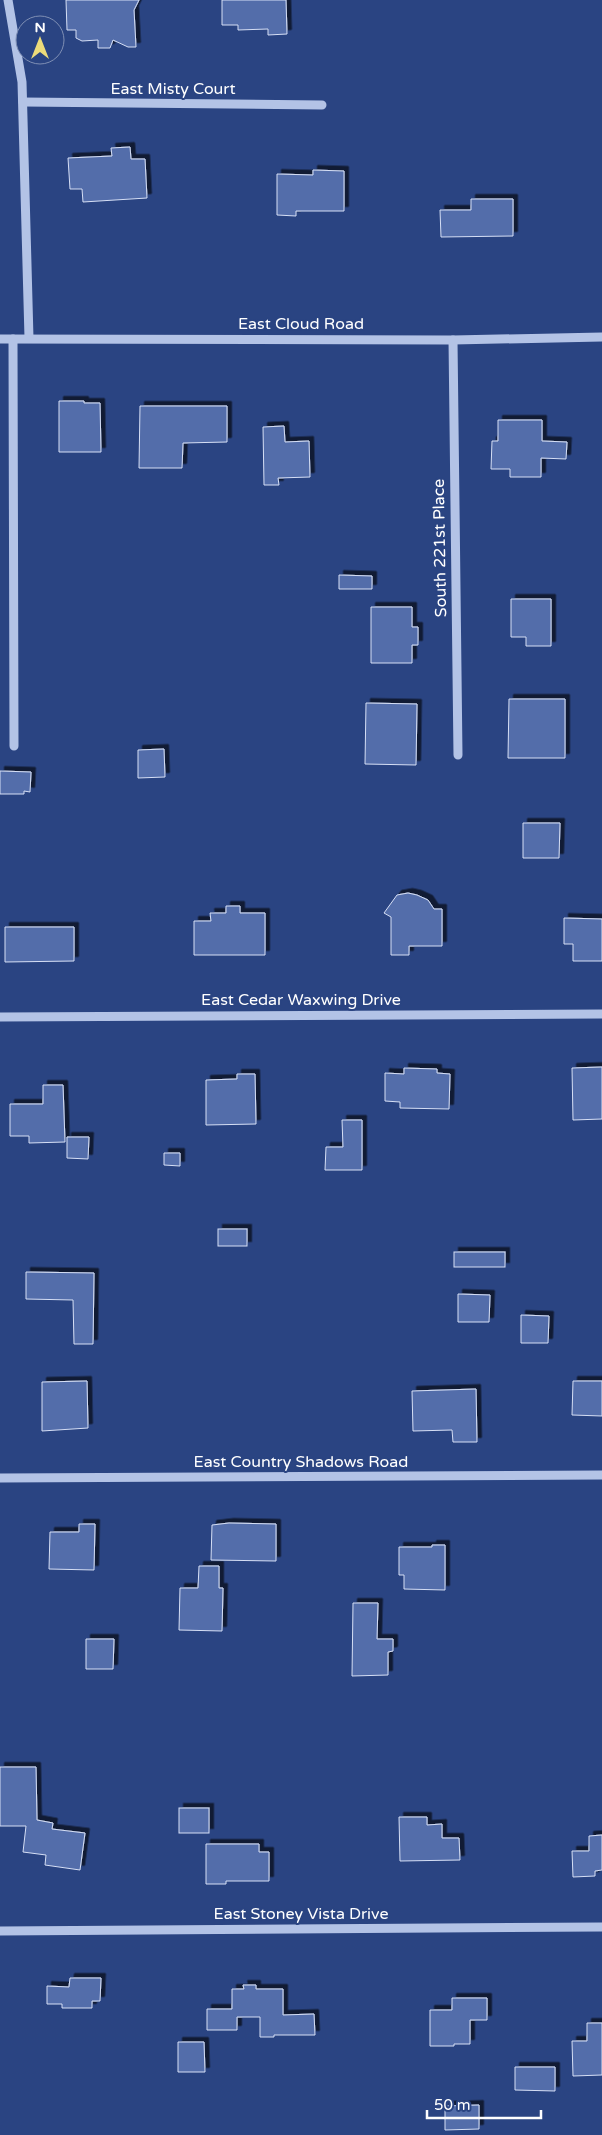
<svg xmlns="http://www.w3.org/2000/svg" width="602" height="2135" font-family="'Varela Round',sans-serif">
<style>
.building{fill:#536daa;stroke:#d6dff5;filter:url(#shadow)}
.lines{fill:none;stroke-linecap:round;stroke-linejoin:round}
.minor{stroke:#b3c3e6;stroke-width:9}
.labels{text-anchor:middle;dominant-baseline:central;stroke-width:4;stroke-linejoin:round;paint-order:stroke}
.street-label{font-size:16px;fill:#fff;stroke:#2a4482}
</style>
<defs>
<filter id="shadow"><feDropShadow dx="4.5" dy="-4.5" stdDeviation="0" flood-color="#0009"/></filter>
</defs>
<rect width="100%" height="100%" fill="#2a4482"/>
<g class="building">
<polygon points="66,0 139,0 134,10 136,47 128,47 113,40 110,48 98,48 98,40 82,41 76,38 76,30 67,30"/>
<polygon points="222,0 286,0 287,34 268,35 268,29 238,30 238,25 222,25"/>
<polygon points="130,147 131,159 145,159 147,198 83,202 82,189 70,189 68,158 112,156 111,148"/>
<polygon points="313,170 344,171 344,211 296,211 296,216 277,215 277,174 313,175"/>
<polygon points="471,199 513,199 513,236 441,237 440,210 471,210"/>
<polygon points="59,401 84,401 84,403 100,403 101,452 59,452"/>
<polygon points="140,406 227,406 227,442 183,443 182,468 139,468"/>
<polygon points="498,420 542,420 542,441 567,442 566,459 541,458 541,477 510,477 510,469 491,469 492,441 498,441"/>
<polygon points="284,426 285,442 309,441 310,477 278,478 279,485 264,485 263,427"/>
<polygon points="339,575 372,576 372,589 339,589"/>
<polygon points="511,599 551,599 551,646 526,646 526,637 511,637"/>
<polygon points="371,607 412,607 412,627 418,627 418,645 412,645 412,663 371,663"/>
<polygon points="509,699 565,699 565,758 508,758"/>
<polygon points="366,703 417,704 416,765 365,764"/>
<polygon points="164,749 165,777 138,778 138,750"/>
<polygon points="0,771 31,772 30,792 24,791 24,794 0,794"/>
<polygon points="523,823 560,823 559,858 523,858"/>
<polygon points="408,893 417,895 428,900 434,909 442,909 442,946 409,946 409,955 391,955 391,917 384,913 397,895"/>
<polygon points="226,906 240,906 240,913 265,913 265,955 194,955 194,921 211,921 210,913 226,913"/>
<polygon points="564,918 602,919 602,961 573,961 573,944 564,944"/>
<polygon points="5,927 74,927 74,961 5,962"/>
<polygon points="602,1067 602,1119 573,1120 572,1068"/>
<polygon points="404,1068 437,1069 437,1073 450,1074 449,1109 400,1108 400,1102 385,1101 385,1073 404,1074"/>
<polygon points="237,1074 255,1074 256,1124 206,1125 206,1080 237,1079"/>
<polygon points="43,1085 63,1085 65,1142 29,1143 29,1136 10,1136 10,1104 43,1104"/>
<polygon points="342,1120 362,1120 362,1170 325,1170 326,1147 343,1147"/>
<polygon points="67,1137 89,1137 88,1159 67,1158"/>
<polygon points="164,1153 180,1153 180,1166 164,1165"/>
<rect x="218" y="1229" width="29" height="17"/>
<rect x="454" y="1252" width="51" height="15"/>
<polygon points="26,1272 94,1273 93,1344 74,1344 73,1300 26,1299"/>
<polygon points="458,1294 490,1295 489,1322 458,1322"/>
<polygon points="521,1315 549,1316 548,1343 521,1343"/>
<polygon points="87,1381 88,1428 42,1431 42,1382"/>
<polygon points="573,1381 602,1381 602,1416 572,1415"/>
<polygon points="476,1389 477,1442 453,1442 452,1430 413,1431 412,1391"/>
<polygon points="229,1523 276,1524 276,1561 211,1560 212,1525"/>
<polygon points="79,1524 95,1524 94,1570 49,1569 50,1532 79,1532"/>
<polygon points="432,1545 445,1545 445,1590 404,1589 404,1575 399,1575 399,1547 432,1547"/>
<polygon points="199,1566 219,1566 219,1588 223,1588 222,1631 179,1630 180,1588 198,1588"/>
<polygon points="353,1603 378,1603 377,1639 393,1639 393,1651 388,1652 388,1675 352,1676"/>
<polygon points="86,1639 114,1639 113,1669 86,1669"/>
<polygon points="0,1767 36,1767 37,1820 53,1823 52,1829 85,1833 80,1870 45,1865 46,1855 23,1852 26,1826 0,1826"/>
<rect x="179" y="1808" width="30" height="25"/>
<polygon points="399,1817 427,1817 427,1825 442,1824 442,1838 459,1838 460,1860 400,1861"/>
<polygon points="602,1835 602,1870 595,1871 595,1876 573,1877 572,1851 589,1851 589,1836"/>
<polygon points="206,1844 259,1844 259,1852 269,1852 269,1881 226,1881 226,1884 206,1884"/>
<polygon points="70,1978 101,1978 100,2001 92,2001 92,2008 62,2008 62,2004 47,2004 47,1986 69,1987"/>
<polygon points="243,1985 256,1985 256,1989 283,1989 283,2015 314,2014 315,2035 274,2035 274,2037 260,2037 260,2017 237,2017 237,2030 207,2030 207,2009 232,2009 232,1989 244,1989"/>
<polygon points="452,1998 487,1998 487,2020 470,2020 470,2044 454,2044 454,2046 430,2046 430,2010 452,2010"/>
<polygon points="587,2023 602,2023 602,2075 573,2076 572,2041 587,2041"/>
<polygon points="178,2042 204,2042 205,2072 178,2072"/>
<polygon points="515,2067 555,2067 555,2091 515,2090"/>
<polygon points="479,2105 479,2129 445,2130 445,2106"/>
</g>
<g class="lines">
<g class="minor">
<polyline points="8,0 22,82 29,338"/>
<polyline points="23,102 322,105"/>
<polyline points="0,339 453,340 602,337"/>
<polyline points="13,339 14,746"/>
<polyline points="453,340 458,755"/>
<polyline points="0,1017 602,1014"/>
<polyline points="0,1478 602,1475"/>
<polyline points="0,1931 602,1927"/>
</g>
</g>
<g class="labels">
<g class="street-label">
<text x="173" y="89">East Misty Court</text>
<text x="301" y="324">East Cloud Road</text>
<text transform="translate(440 548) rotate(-91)">South 221st Place</text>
<text x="301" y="1000">East Cedar Waxwing Drive</text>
<text x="301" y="1462">East Country Shadows Road</text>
<text x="301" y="1914">East Stoney Vista Drive</text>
</g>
</g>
<g transform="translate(40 40)"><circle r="24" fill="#2a4482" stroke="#7f8fb4"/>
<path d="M0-4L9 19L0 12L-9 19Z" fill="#ecdb7a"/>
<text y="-8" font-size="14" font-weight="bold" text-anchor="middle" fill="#ffffff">N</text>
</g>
<path d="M427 2110v8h114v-8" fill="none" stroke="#ffffff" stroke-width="2.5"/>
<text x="434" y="2110" font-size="15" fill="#ffffff" stroke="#2a4482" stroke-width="4" paint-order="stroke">50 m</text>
</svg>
